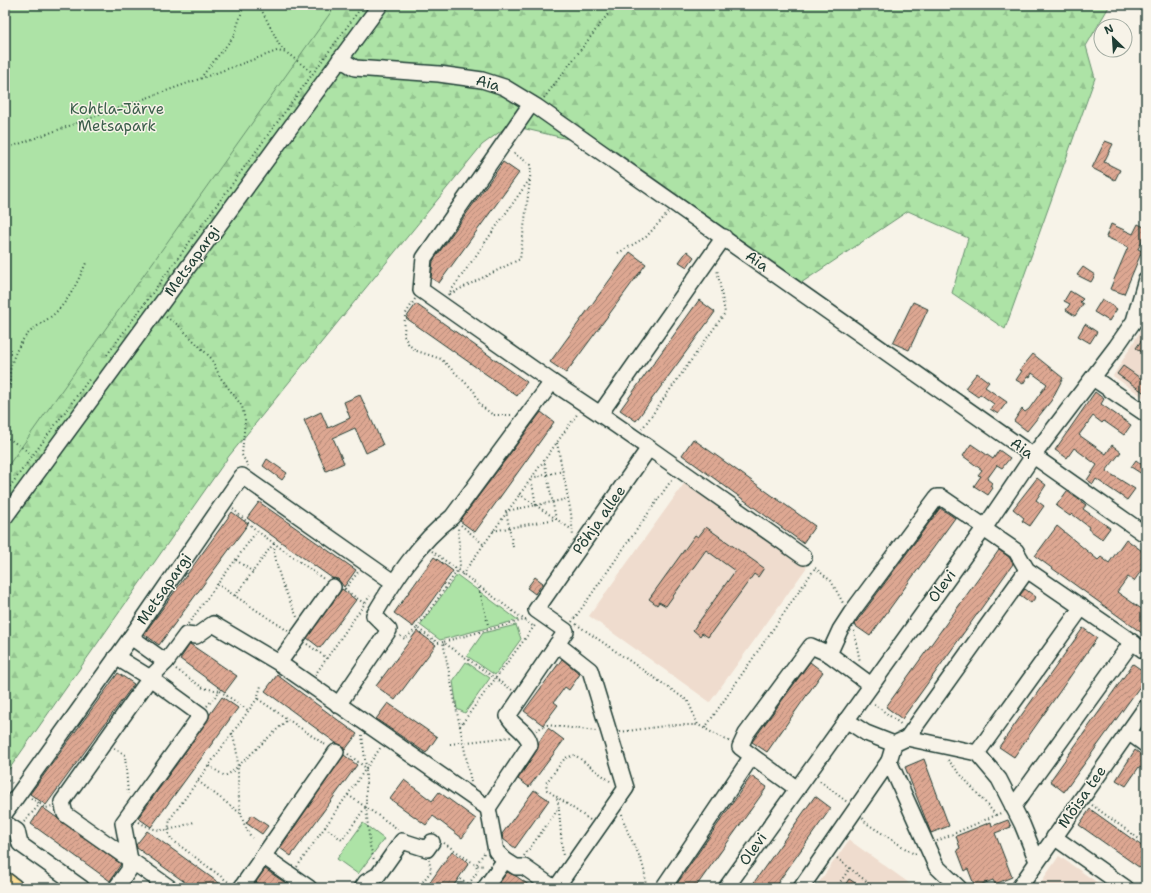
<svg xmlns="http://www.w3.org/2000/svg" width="1151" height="893" font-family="'Shantell Sans',sans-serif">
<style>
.built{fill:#efdcce}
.forest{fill:url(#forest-firs);stroke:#66906d}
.green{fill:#ade3a6;stroke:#66906d}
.building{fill:url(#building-hatch);stroke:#1f3d34}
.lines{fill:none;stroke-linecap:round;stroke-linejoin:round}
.minor-casing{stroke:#1f3d34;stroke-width:18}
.major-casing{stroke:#1f3d34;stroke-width:22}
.path{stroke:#1f3d34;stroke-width:2;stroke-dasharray:1 3;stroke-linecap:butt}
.minor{stroke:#f7f3e8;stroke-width:15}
.major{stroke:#fede96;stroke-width:19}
.labels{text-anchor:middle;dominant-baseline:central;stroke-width:3;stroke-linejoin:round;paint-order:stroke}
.street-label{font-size:15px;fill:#1f3d34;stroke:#f7f3e8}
.park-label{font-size:15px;fill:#3b5e4b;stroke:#f7f3e8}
</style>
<defs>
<pattern id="forest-firs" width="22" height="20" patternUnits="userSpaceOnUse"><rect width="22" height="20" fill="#ade3a6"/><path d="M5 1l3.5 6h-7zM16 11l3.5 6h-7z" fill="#94c490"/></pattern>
<pattern id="building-hatch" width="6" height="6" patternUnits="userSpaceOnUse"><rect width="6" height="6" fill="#dda792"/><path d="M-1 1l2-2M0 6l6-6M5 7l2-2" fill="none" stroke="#b38978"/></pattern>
</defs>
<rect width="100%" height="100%" fill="#f7f3e8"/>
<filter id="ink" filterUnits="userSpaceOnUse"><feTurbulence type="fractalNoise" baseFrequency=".025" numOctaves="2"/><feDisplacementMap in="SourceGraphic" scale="8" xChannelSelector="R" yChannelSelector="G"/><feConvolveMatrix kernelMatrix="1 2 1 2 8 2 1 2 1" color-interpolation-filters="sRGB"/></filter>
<g filter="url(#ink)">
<g class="built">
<polygon points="1146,327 1146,399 1113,376 1141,330"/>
<polygon points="686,481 807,567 710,702 589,616"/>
<polygon points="849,840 916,888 815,888"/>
<polygon points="1059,856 1105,888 1037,888"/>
</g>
<polygon class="forest" points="5,5 1110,5 1086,46 1095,78 1005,329 952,293 968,238 908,211 801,283 614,150 509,125 482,145 229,456 5,775"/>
<g class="green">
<polygon points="5,5 336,5 5,470"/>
<polygon points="457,575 518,620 440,640 420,625"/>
<polygon points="516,625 521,639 495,675 467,656 483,633"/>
<polygon points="466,662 490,678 465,713 457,709 453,681"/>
<polygon points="363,823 384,839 358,874 337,859"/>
</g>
<g class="building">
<polygon points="1105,141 1113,144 1104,162 1120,170 1115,180 1092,168"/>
<polygon points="503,162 519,173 439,283 431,278 433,261"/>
<polygon points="1111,224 1133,234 1138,224 1146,228 1146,233 1138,249 1142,251 1124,294 1110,289 1128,247 1106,237"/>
<polygon points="687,251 694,257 687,267 679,262"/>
<polygon points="630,252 646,264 566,373 550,362"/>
<polygon points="1083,267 1095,275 1091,282 1077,275"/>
<polygon points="1070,291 1083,299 1080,302 1083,304 1075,316 1066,310 1070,304 1064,301"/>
<polygon points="1102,299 1117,309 1109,321 1094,312"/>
<polygon points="699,300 715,312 636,421 620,410"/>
<polygon points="913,302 928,309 909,350 893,343"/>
<polygon points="416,304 527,382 517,396 406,318"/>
<polygon points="1085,324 1097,332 1090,343 1078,336"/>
<polygon points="1146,334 1146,355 1136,348"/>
<polygon points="1033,354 1063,378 1051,401 1027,431 1014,421 1022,409 1025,412 1029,409 1047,384 1032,373 1030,377 1028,376 1023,384 1016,380 1022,371 1020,370"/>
<polygon points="1123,366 1146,382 1146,394 1117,374"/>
<polygon points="977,373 989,382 985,387 1007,402 998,414 990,409 994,404 980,394 978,397 965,388"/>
<polygon points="1095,392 1104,399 1101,404 1131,425 1124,435 1104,421 1102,423 1093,416 1079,435 1106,454 1112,445 1121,452 1106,471 1135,489 1127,500 1096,479 1093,484 1087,480 1097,465 1074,448 1067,458 1055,450"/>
<polygon points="360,395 383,445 366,453 355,428 333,438 344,463 326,471 304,420 321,412 328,428 350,418 344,402"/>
<polygon points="541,412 554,422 475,532 460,521"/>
<polygon points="693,439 815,526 803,543 682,455"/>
<polygon points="971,444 993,459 999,450 1010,458 1002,468 997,465 987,479 992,483 990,486 993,488 988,495 974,486 981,476 978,475 982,470 963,456"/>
<polygon points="267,459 287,473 282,480 263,466"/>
<polygon points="1136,460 1146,468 1142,474 1131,467"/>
<polygon points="1037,478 1046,485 1036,500 1044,506 1030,526 1022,521 1024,518 1013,509"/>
<polygon points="1067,491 1086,505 1083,509 1110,528 1102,539 1088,529 1089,527 1072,514 1070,516 1056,506"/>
<polygon points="259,502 356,570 344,587 338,579 332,578 247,518"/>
<polygon points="940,508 955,518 870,636 854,625"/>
<polygon points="232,512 248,524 159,645 144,634"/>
<polygon points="1057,526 1098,560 1101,557 1109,563 1126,539 1146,554 1146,564 1134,581 1128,577 1117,592 1146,612 1146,636 1035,556"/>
<polygon points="706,527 764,568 758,577 754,574 708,637 702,633 700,636 693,630 735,571 706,550 666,606 659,602 657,605 649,599 695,535 698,537"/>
<polygon points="999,550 1009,557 1013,564 902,719 886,707"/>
<polygon points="434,557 453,571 413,627 394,613"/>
<polygon points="535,577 543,583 535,594 527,588"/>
<polygon points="342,589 356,600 320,648 307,638"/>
<polygon points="1025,589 1036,597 1031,603 1020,595"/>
<polygon points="1083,628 1097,638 1014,757 999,747"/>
<polygon points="417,631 436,645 395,700 376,686"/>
<polygon points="190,644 237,676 225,692 180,659"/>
<polygon points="562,659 580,674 569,690 565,687 554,702 558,705 543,725 524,711"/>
<polygon points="810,662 823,672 767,752 752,742 754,739"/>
<polygon points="1133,664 1146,673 1146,678 1064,792 1050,781"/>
<polygon points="118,673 134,684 46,805 30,794"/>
<polygon points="277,675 357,734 345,750 341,745 336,743 265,691"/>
<polygon points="222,697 238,708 151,827 138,818 208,720 210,714"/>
<polygon points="388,703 437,737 426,753 376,719"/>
<polygon points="548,728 564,740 529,787 518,779 537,750 539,742"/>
<polygon points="1135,750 1146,758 1146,764 1143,769 1139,767 1126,786 1116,780"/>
<polygon points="344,755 357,765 291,856 280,848"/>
<polygon points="924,759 949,826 931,833 905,767"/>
<polygon points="751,776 767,787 695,888 674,888"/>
<polygon points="404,780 432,801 439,792 476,819 462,838 433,816 426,825 390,799"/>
<polygon points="534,790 549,800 515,848 503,839 502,834"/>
<polygon points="815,796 831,808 774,888 750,888"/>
<polygon points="42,807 121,864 110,881 31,824"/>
<polygon points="1090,809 1146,849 1146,872 1079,825"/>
<polygon points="252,815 268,826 262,834 246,823"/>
<polygon points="1008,820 1011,827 995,833 1012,877 995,884 993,880 975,887 968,869 965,871 957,850 960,848 956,836 991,822 992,826"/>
<polygon points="147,831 226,888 193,888 137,848 136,845"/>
<polygon points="452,851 469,863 452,888 426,888"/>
<polygon points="265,869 293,888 264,888 256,882"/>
<polygon points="507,872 516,876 533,888 496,888"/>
<polygon points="849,879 863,888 843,888"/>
</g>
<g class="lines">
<g class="minor-casing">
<g id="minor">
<polyline points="340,59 355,68 439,74 482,80 504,87 537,107 1146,535"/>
<polyline points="531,104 424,258 421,290 552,382 600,414"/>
<polyline points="1093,378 1146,414"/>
<polyline points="649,448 804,557"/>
<polyline points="5,517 380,5"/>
<polyline points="984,529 1016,551 1027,570 1132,642"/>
<polyline points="333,587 279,663 488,808"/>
<polyline points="131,637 166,662 186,635 196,636 213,624 279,663"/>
<polyline points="829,654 840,630 851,613 937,497 941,497 985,527"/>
<polyline points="116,657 150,678 201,715 123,823 130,860 129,870 116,888"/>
<polyline points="166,662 150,678 62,802 65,814 170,888"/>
<path d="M338,705L389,630L374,615C396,578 418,543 452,517L552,382"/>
<polyline points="846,720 866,733 894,744 907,738 977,753 999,779 1022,824 1037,861"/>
<polyline points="1128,732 1146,745"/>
<polyline points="907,738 1027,570"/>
<polyline points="894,744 889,761 936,866 959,888"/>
<polyline points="977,753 1082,607"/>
<polyline points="752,756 740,747 746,734 811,646 829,654 871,685"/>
<polyline points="1013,807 1132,642 1146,652"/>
<polyline points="5,813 131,637 242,476 393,582"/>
<polyline points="5,823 17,831 20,844 82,888"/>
<polyline points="1054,837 1126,888"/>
<polyline points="263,856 309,888"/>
<polyline points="241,888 336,752"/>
<polyline points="362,888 366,882 378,875 402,841 427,849 432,842"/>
<polyline points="485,888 505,860"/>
<path d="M554,888L524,867H516L505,860L496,851L488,808L530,745C529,732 513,727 508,716L566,631L536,610L649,448L600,414L724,237"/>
<polyline points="556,888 626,788 590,670 557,644"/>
<polyline points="663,888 752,756 796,788"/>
<polyline points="726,888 985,527 1033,456 1116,347 1134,321 1146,279"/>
<polyline points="801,888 889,761"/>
<polyline points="1019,888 1146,707"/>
</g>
</g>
<g class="major-casing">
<polyline id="major" points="5,882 13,888"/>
</g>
<g class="path">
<polyline points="259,5 280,46 286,52"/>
<polyline points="203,75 234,36 244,5"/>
<polyline points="544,98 608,14"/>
<polyline points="5,149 277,51 287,53 313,73"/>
<polyline points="618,253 646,237 668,213"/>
<polyline points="450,294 520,259 530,180"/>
<polyline points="448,295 530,179 531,165 512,152"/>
<polyline points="415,299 405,315 404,336 409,345 417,351 441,359 474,391 480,405 493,415 513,415"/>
<polyline points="166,317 178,325 211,358 220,377 242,406 245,420 242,455 248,466"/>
<polyline points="107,355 363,5"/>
<path d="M5,392C12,384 9,380 10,372C11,363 16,350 21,343C28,330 42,324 53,315C69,301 77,283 86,263"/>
<polyline points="642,429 725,313 717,269"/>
<polyline points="5,436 33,455"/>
<polyline points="557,443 571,513 573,537"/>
<polyline points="5,493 90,378"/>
<polyline points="519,494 571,529"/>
<polyline points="536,505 531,478 563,471"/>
<polyline points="233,509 257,531"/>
<polyline points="461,525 483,544"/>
<polyline points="493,531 556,519 544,460"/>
<path d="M274,544C276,574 285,590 297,617"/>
<polyline points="513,547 506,511 568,499"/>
<polyline points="432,551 534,627"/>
<polyline points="236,560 253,572"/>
<polyline points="815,568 831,581 843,603"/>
<polyline points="462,575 578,413"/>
<polyline points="217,584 288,631"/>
<polyline points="479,588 489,629"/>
<polyline points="344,589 365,604"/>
<polyline points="345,589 358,572"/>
<polyline points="235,596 273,544"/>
<polyline points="572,622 673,478"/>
<polyline points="188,624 257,531 325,580"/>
<polyline points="576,624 688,701 698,725 730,742"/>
<polyline points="417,628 460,567 458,527"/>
<polyline points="854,631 860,662"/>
<polyline points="400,636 405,639 417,628 438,643 443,642 512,690"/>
<polyline points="307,644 327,658"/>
<polyline points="176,669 203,688 220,691"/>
<polyline points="315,675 370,596"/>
<polyline points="258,699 327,746"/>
<polyline points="874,704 902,725"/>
<polyline points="207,706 220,691 249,711"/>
<polyline points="460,726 536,624"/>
<polyline points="705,728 815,568"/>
<polyline points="536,730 547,725 596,731"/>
<polyline points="620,732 672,725 698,725"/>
<path d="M232,733C234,740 236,747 237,754C240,783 234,814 252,838"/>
<polyline points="362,735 366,767 366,807 370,846 374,860"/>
<polyline points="450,744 511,737"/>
<polyline points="114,748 125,755 128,794"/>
<polyline points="348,754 366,768"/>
<polyline points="948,760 996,815"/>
<polyline points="209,766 225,776 232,772 287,720"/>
<polyline points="5,778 12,783"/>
<polyline points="198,781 240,813"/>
<polyline points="820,781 847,802"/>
<polyline points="471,782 443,642 528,619"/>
<polyline points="348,795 398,829"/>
<polyline points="31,798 40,804"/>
<polyline points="1092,805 1146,844"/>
<polyline points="559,810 563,857"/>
<path d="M622,814C627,840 649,862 645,888"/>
<polyline points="863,818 866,823 914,854 918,852"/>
<polyline points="590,820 547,790 546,783 565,758 575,755 610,781"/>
<polyline points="24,822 40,804 46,808 52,806"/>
<path d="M139,822C161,836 172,829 194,822"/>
<polyline points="325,827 342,840 365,808"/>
<polyline points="937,841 1003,812"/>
<polyline points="444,843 476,865 478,871 466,888"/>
<polyline points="484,853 476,865 485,866"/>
<polyline points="524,856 559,808 557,798"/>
<polyline points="837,858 866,881 871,888"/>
<polyline points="297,867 381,747"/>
<polyline points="460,879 473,887"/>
<polyline points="231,884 171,839 168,831 170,819 257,699 261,686"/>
<polyline points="418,888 431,871 429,860"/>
<polyline points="836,888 850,868"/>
</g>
<use href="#minor" class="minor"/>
<use href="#major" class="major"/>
</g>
</g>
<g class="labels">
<g class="street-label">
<text transform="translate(488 83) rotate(16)">Aia</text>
<text transform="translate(192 261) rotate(-54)">Metsapargi</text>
<text transform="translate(757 261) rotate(35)">Aia</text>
<text transform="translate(1022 448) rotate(36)">Aia</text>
<text transform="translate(599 520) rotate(-55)">Põhja allee</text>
<text transform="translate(942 586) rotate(-54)">Olevi</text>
<text transform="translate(164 589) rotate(-55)">Metsapargi</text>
<text transform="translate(1082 797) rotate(-55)">Mõisa tee</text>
<text transform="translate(753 849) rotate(-55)">Olevi</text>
</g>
<g class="park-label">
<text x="117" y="109">Kohtla-Järve<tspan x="117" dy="17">Metsapark</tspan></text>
</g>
</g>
<rect width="1151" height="893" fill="none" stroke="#f7f3e8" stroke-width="20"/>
<rect x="10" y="10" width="1131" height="873" fill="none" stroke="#1f3d34" stroke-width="1.5" filter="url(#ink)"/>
<g transform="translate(1113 38) rotate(335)"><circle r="19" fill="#f7f3e8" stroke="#a1aaa0"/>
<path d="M0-3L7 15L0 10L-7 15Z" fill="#1f3d34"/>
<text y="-6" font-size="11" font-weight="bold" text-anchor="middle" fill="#1f3d34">N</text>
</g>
</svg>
